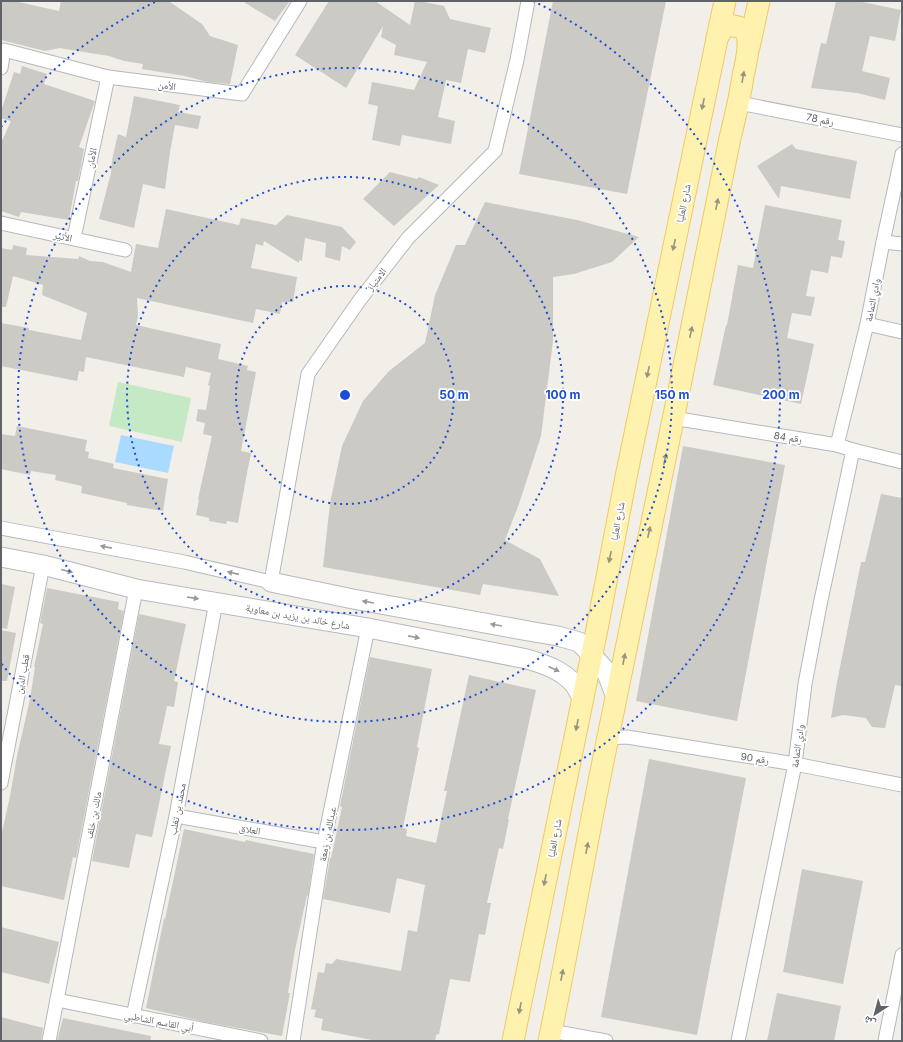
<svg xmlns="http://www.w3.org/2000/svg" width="903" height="1042" font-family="Inter,'Noto Naskh Arabic',sans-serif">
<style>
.green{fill:#c5e8c5}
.water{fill:#aadaff}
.building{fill:#cccac5}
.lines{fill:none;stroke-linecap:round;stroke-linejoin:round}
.street-casing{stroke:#b5b8bc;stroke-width:15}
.secondary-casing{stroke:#b6babf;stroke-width:21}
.primary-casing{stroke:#f2c960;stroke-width:23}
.street{stroke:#fff;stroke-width:13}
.secondary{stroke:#fff;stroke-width:19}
.primary{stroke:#fff2af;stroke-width:21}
.oneway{fill:#979581}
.oneway2{fill:#979a9d}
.ring{fill:none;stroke:#1d4ed8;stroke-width:2;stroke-dasharray:2 4}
.labels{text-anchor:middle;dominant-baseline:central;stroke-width:3.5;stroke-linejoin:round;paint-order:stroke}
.street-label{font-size:10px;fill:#5f6368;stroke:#fff}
.centre{fill:#1d4ed8;stroke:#fff;stroke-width:2}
.ring-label{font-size:12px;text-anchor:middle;font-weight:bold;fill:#1d4ed8;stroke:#fff;stroke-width:3.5;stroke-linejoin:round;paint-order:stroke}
</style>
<rect width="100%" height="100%" fill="#f1efe8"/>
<polygon class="green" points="118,382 191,398 182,442 109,426"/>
<polygon class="water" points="121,435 174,446 168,473 115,462"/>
<g class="building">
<polygon points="1,1 14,1 59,11 61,1 170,2 202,24 210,36 238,45 230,84 208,82 185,76 142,69 143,64 124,61 109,56 65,49 60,48 45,51 1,40"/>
<polygon points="242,1 290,1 275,21"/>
<polygon points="329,1 375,1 410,25 415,1 419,1 444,6 450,19 491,28 485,53 468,49 461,83 446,80 438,117 455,121 451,144 402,135 400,146 372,140 378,106 368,104 372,82 414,90 427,62 394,55 396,45 381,37 383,26 346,88 295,55"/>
<polygon points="553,1 666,1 627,194 519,174"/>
<polygon points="836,1 858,1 901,10 895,41 870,36 862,71 890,78 885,100 857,93 811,88 821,43 826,44"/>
<polygon points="22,66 47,74 44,84 95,101 79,147 84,149 82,160 78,181 76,181 69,220 21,212 19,217 1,211 1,143 11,121 1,118 1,111 14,72 20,74"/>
<polygon points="134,96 180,105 178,112 201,116 198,129 175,125 170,152 165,189 143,184 134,228 99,219 111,173 112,160 118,134 126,137"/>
<polygon points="792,144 796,149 857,161 850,199 781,186 779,199 757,166"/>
<polygon points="390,172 417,179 419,177 439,185 394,226 363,199"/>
<polygon points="485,202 577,220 639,237 612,262 574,274 553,277 553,341 541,436 519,504 505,540 540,559 559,596 483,584 480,595 323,567 330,503 342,446 363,401 389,371 425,343 435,295 456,245 465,245"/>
<polygon points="765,205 842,220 838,240 845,241 842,258 831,256 828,273 811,270 806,296 815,297 811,316 792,313 787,338 814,344 801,404 713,385 726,325 727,325 738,265 753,268"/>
<polygon points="166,209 239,225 241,218 276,225 287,215 342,227 356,242 350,250 342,246 340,261 325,257 326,243 305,238 302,261 299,260 299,263 264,241 263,246 256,244 251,268 297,277 293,302 282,302 280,314 256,309 253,323 137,298 138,316 136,325 221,344 218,359 248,366 247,370 256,372 241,451 251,453 247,473 238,523 227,521 226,524 209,521 209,518 196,515 199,500 198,499 212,436 203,434 205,423 196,421 198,409 206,410 210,386 208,385 211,373 186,367 184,377 86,357 84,372 79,371 77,381 1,366 1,323 29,328 29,330 81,340 87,313 42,295 43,285 13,276 6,307 1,307 1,248 12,250 13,245 27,248 26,255 78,259 79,256 90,261 103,262 131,272 136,244 158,248"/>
<polygon points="17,426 87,440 85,451 89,452 88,458 114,464 113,468 168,479 163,511 127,505 127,503 81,493 82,486 55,480 56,475 31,471 30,475 1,469 1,434 15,436"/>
<polygon points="683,446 785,465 737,721 636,701"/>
<polygon points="881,494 902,498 902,686 895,685 885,728 872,727 866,718 843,715 831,718 837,682 861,562 865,562"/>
<polygon points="1,584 15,587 7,629 1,628"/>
<polygon points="47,588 119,602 118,609 124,611 76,858 73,857 64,900 1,886 1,837 10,796 17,756 30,699 35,667 34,667 43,624 40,623"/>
<polygon points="139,614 186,624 174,681 178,682 174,707 167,706 159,744 171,746 152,837 136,834 129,868 92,861"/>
<polygon points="1,630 16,633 7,681 1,681"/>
<polygon points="370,657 432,669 417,747 419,748 403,828 407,829 406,836 436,843 447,791 444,791 469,675 536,690 508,819 509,819 503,849 499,848 487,903 491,903 485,935 479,934 470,982 450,979 439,1034 436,1035 435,1041 377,1041 321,1030 323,1019 314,1017 316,1010 311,1009 318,972 324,973 326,963 332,964 336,959 401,971 408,930 417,932 425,885 397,878 390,913 323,899 330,858 331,858 342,807 340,806"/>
<polygon points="649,759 746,778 697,1035 601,1017"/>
<polygon points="184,829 245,842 246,840 314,854 308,896 307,895 295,950 288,993 290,993 282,1036 205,1022 146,1008 164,918 165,919"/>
<polygon points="802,869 863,881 843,984 783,972"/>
<polygon points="1,927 59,942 49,984 1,972"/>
<polygon points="777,993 841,1006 834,1041 767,1041"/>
<polygon points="1,1017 43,1028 41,1041 1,1041"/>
<polygon points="63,1018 151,1036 150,1041 57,1041"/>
</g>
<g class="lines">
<g class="street-casing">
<g id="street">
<polyline points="1,68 4,50 108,77 242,94 300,1"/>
<polyline points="739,103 902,135"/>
<polyline points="1,223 125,250"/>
<polyline points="74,238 108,77"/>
<polyline points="883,242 902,244"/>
<polyline points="867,324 902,332"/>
<polyline points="673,418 837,445 853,450 902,462"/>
<polyline points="837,445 867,324 883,242 902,154"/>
<polyline points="1,528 184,562 271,582 308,374 359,301 408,238 495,151 517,60 528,1"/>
<polyline points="607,738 627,737 795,764 902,785"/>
<polyline points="1,783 43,565"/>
<polyline points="176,816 324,842"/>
<polyline points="57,1000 261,1041"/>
<polyline points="133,1016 176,816 216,602"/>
<polyline points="551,1031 606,1041"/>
<polyline points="49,1041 136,589"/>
<polyline points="293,1041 324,842 368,628"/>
<polyline points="738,1041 795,764 805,684 820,605 853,450"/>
<polyline points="885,1041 902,955"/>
</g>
</g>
<g class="secondary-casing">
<g id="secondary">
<path d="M1,557L43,565L136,589L368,628L527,659C544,664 562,670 574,684C577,688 580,694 582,698"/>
<polyline points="271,582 353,599 534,632 558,636 579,642 591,654 606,671 616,697"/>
</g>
</g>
<g class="primary-casing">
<g id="primary">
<polyline points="749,47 759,1"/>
<polyline points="513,1041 597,629 626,477 722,15 725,1"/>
<path d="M549,1041C570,940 587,838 608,737C649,537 690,338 730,138C735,118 740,97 743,76C746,62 751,44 746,30L738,27L729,25L723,28L717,38"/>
</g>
</g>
<use href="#street" class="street"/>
<use href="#secondary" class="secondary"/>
<use href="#primary" class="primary"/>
</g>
<defs><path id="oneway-solid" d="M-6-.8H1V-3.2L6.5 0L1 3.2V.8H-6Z"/></defs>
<g class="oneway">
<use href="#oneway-solid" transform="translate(743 77) rotate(-80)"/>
<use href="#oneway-solid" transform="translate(703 104) rotate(102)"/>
<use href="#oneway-solid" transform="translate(717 204) rotate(-78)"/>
<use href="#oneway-solid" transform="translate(674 245) rotate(102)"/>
<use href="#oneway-solid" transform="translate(691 332) rotate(-78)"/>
<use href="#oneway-solid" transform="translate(648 372) rotate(102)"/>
<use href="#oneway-solid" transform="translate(665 459) rotate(-78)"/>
<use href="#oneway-solid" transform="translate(649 532) rotate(-78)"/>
<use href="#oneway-solid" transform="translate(610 557) rotate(101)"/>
<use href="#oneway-solid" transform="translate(624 659) rotate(-79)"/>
<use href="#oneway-solid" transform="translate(577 725) rotate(101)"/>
<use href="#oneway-solid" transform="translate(587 848) rotate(-79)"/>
<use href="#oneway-solid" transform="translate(545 880) rotate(101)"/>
<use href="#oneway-solid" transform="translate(562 975) rotate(-79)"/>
<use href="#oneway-solid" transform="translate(520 1008) rotate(101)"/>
</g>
<g class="oneway2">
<use href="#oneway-solid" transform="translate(106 547) rotate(-169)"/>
<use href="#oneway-solid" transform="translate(67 571) rotate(14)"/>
<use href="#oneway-solid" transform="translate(233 573) rotate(-167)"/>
<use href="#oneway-solid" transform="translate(193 598) rotate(9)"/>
<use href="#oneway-solid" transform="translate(368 602) rotate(-170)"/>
<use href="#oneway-solid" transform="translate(496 625) rotate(-170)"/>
<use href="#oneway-solid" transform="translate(414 637) rotate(11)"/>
<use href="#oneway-solid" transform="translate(554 669) rotate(25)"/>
</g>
<g class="ring">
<circle cx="345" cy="395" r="109"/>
<circle cx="345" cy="395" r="218"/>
<circle cx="345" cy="395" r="327"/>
<path d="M1 127A436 436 0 0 1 157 1M533 1A436 436 0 1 1 1 663"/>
</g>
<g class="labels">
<g class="street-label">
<text transform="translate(167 85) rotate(7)">الأمن</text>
<text transform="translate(820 119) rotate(11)">رقم 78</text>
<text transform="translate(91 158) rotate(-78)">الأمان</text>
<text transform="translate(683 203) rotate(-78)">شارع العليا</text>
<text transform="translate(63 236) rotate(12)">الأثير</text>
<text transform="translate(376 279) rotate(-52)">الامتياز</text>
<text transform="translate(872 300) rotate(-79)">وادي الثمامة</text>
<text transform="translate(788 437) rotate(9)">رقم 84</text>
<text transform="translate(617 521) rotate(-79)">شارع العليا</text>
<text transform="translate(298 616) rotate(10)">شارع خالد بن يزيد بن معاوية</text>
<text transform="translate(22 674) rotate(-79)">قطب الدين</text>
<text transform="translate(797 746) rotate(-82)">وادي الثمامة</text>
<text transform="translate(755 758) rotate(9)">رقم 90</text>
<text transform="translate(177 809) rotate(-79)">محمد بن تغلب</text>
<text transform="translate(93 815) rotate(-79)">مالك بن خلف</text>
<text transform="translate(250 829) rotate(10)">العلاق</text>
<text transform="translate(327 834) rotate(-79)">عبدالله بن زمعة</text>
<text transform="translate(554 838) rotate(-79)">شارع العليا</text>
<text transform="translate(159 1021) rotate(11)">أبي القاسم الشاطبي</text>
</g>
</g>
<circle cx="345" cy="395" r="6" class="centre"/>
<g class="ring-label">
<text x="454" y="399">50 m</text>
<text x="563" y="399">100 m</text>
<text x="672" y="399">150 m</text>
<text x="781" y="399">200 m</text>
</g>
<rect width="903" height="1042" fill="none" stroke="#5f6368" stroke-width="4"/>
<g transform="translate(875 1014) rotate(216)" stroke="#ffffff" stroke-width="3" paint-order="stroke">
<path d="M0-3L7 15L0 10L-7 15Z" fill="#5f6368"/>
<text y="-6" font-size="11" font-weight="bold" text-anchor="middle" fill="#5f6368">ش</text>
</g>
</svg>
